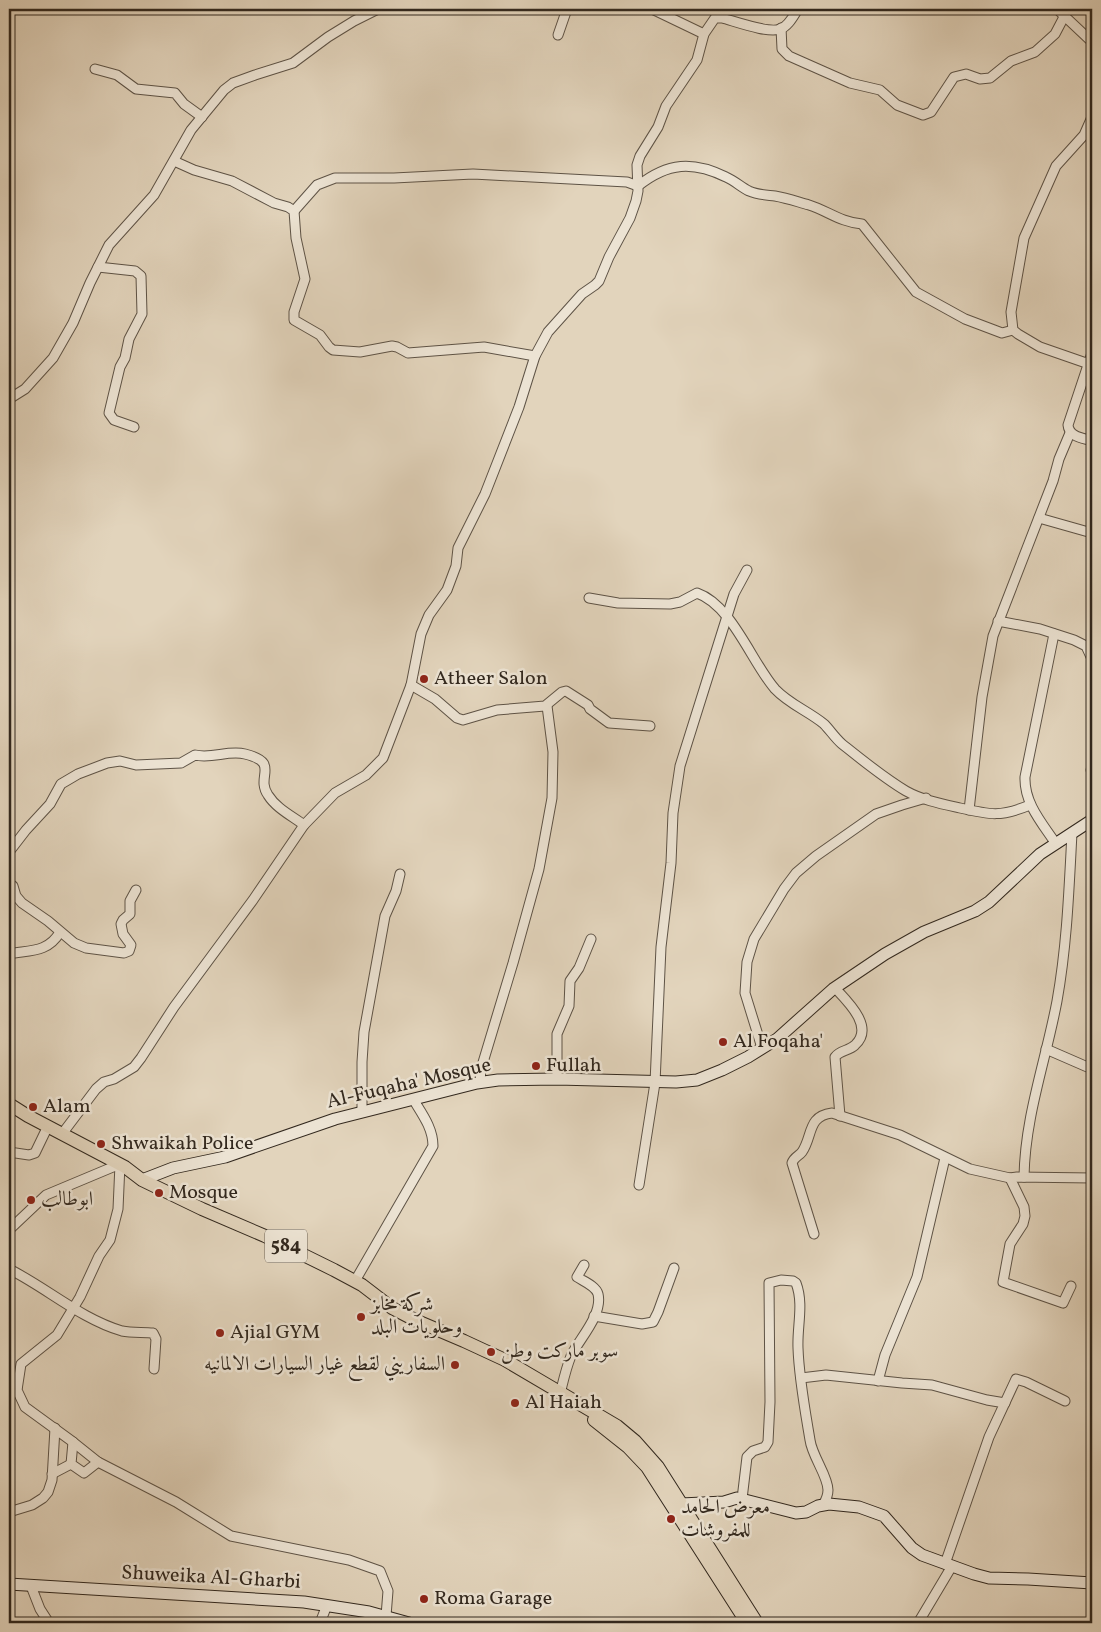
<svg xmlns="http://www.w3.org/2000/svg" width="1101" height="1632" font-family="Vollkorn,Amiri,serif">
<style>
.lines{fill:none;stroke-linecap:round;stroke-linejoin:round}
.street-casing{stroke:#5e5346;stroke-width:11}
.secondary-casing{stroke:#32281e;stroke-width:13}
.primary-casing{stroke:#32281e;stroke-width:14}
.street{stroke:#ece3d3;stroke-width:9}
.secondary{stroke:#ece3d3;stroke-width:11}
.primary{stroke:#e2d4bc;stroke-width:12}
.poi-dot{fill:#8f2418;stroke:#ece3d3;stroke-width:2}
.labels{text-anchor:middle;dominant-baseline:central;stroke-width:5;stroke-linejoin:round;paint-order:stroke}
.shield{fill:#ece3d3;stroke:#6a6054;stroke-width:1}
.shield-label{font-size:19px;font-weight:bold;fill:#32281e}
.poi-label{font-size:20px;fill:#32281e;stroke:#ece3d3;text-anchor:start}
.street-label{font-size:20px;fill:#32281e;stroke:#ece3d3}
</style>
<rect width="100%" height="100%" fill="#e2d4bc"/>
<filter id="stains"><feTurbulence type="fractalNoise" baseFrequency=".004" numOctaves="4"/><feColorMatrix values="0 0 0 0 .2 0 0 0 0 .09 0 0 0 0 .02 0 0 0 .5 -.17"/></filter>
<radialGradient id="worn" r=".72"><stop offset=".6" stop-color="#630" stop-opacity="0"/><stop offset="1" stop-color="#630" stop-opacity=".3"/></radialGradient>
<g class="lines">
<g class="street-casing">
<g id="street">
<polyline points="652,9 704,34"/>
<polyline points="1057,9 1092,42"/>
<polyline points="781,28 782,49 789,56 850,83 880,90 897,105 923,115 931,112 954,77 966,74 980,79 990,78 1011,61 1035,52 1055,34 1065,15"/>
<polyline points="558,35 567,9"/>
<polyline points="95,69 117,75 136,89 175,93 184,104 202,117"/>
<polyline points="174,161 194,170 232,181 274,203 288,207 294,211 296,238 305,279 294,312 294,320 320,335 329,347 333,350 360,352 392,346 397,347 408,353 484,347 535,356"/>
<path d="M294,211L317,185L335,178H394L473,174L627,182L638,186C668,162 693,161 726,177C735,181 741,187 749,191C758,195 767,195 775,196C787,198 798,202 809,205C828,211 840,222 862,224L916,292L965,319L1002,333L1013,330"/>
<polyline points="98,267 135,271 141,276 142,314 129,339 125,358 120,367 109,413 114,420 134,427"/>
<path d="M1092,353L1068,425C1069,437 1083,438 1092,441"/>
<polyline points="1089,364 1040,347 1018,334 1013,330 1011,312 1024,238 1056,166 1084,135 1092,117"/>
<polyline points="9,399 25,389 53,358 73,323 90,283 109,245 154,195 191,130 224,90 233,83 255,75 293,63 328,37 354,21 378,9"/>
<polyline points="1039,518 1092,533"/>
<path d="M589,598L618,603L670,604L680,602L697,593C732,605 752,663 775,689C789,704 808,711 824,724C830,730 835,738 842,744C862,760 884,778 906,791C922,800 942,804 960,808C991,815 1001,817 1030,805"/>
<polyline points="998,621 1040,629 1074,640 1086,646 1092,659"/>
<path d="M1054,634L1025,777C1024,803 1042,823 1056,844"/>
<polyline points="411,685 435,699 457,718 463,720 497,710 545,706 562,692 566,691 588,705 590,709 609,723 650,726"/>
<polyline points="1091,770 1092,770"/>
<polyline points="969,810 982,697 993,636 1053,481 1059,459 1070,433"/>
<path d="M9,852L26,830L50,804L61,784L78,774L107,763L120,761L136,765L181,763L195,755C212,759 228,750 245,754C281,763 255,776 268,795C276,808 292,816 304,825"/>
<polyline points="9,883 13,886 16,896 22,903 48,921 74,943 86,948 124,953 129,951 131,945 123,934 121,924 123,920 130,914 130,901 136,890"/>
<path d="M9,954C29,950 48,953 60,932"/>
<path d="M835,988C847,1001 875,1027 855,1045C849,1051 840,1050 835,1057L840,1116"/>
<polyline points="762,1048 745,993 747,962 754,939 784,889 796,873 816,856 876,814 902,805 926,798"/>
<polyline points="1046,1049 1092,1069"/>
<polyline points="557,1079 557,1034 569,1006 570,981 579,968 591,939"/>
<polyline points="480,1082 481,1069 513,963 539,869 552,798 553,752 547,706"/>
<polyline points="362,1112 362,1062 364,1032 385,916 396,891 400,874"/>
<path d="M62,1134L96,1089L104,1082L114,1079L134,1067L141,1058L174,1007L253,900L304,825L335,793L366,775L383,758L411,685L421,634L429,615L447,590L456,566L458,548L485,494L519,407L535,356L548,332L582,294L595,285L599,281L609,257L630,218L636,201L638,191L637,165L640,156L658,127L666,106L697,60L704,34L715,18H722C734,21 769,34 780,29C788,27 794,15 798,9"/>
<polyline points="9,1152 29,1155 35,1153 48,1126"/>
<path d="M1024,1177C1025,1116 1046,1060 1057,1001C1067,945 1069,889 1072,833"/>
<polyline points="1010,1178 1024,1207 1025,1216 1023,1224 1010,1244 1003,1282 1063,1303 1071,1286"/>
<polyline points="639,1185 655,1083 661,947 671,863 673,813 680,766 734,594 747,570"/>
<polyline points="9,1230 46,1195 120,1164 118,1209 110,1240 99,1256 80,1297 57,1335 21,1364 17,1390 25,1407 73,1442 98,1462 176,1502 231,1536 349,1560 380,1571 388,1591 386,1616"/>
<path d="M814,1234L792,1163C794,1157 799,1156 802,1152C813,1136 807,1116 832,1113L900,1135L970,1169L1010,1178L1017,1177L1092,1178"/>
<path d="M9,1269C47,1288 81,1319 122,1331C132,1333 143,1332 153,1333L156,1339L154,1369"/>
<path d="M355,1281L433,1146C433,1128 422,1114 413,1099"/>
<polyline points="594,1316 642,1324 653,1322 658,1312 674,1268"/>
<polyline points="801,1378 826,1375 902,1383 932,1385 987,1400 1005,1403"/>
<polyline points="9,1380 17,1387"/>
<polyline points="878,1381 885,1355 917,1277 945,1158"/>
<path d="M560,1394C563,1382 566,1368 571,1356C579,1339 603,1315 598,1294C596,1286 583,1281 577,1277L584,1265"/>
<polyline points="73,1442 71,1464 84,1473 98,1462"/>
<polyline points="52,1474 71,1464"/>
<path d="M742,1499L747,1457L753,1451L765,1447L768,1442L770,1402L769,1283L781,1280L793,1281L796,1283C804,1304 797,1326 798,1348C799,1378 805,1410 810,1440C812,1456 828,1476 828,1490C828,1495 826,1500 823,1505"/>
<polyline points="9,1512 32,1505 43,1498 48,1492 52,1480 55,1428"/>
<polyline points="945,1564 989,1437 1016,1379 1026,1382 1065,1401"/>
<polyline points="31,1586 40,1609 49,1623"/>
<polyline points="320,1623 327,1605"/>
<polyline points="918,1623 952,1566"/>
</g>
</g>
<g class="secondary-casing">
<g id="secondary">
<polyline points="142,1180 173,1168 225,1157 335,1119 477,1083 498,1080 557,1079 676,1082 697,1080 722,1070 748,1057 777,1039 833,989 885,954 924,932 975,911 989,902 1040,854 1092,820"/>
<polyline points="681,1504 724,1502 737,1498 796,1513 806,1512 818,1506 829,1504 859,1507 884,1516 912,1548 922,1555 974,1574 989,1578 1028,1579 1092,1583"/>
<polyline points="9,1584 304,1602 369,1612 409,1623"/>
</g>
</g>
<g class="primary-casing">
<g id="primary">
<polyline points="9,1104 28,1116 125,1167 142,1180 202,1209 265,1236 334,1270 362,1285 392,1308 417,1321 464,1341 505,1360 617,1426 635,1441 658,1467 757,1623"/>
<polyline points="594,1420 628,1447 647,1467 747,1623"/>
</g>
</g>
<use href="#street" class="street"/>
<use href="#secondary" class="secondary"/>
<use href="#primary" class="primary"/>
</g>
<g class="poi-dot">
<circle cx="424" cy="679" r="5"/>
<circle cx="723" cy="1042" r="5"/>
<circle cx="536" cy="1066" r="5"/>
<circle cx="33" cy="1107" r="5"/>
<circle cx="101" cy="1144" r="5"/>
<circle cx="159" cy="1193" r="5"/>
<circle cx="31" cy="1200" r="5"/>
<circle cx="361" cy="1317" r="5"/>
<circle cx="220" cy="1333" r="5"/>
<circle cx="491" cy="1352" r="5"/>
<circle cx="455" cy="1365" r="5"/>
<circle cx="515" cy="1403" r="5"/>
<circle cx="671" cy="1519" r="5"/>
<circle cx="424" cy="1599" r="5"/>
</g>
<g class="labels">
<rect class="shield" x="265" y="1229.5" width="42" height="33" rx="4"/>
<g class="shield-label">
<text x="286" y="1246">584</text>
</g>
<g class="poi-label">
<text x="434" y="679">Atheer Salon</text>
<text x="733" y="1042">Al Foqaha'</text>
<text x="546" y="1066">Fullah</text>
<text x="43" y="1107">Alam</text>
<text x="111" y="1144">Shwaikah Police</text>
<text x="169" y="1193">Mosque</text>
<text x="41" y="1200">ابوطالب</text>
<text x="371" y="1305">شركة مخابز<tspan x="371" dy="23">وحلويات البلد</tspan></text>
<text x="230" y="1333">Ajial GYM</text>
<text x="501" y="1352">سوبر ماركت وطن</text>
<text x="445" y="1365" text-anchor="end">السفاريني لقطع غيار السيارات الالمانيه</text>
<text x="525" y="1403">Al Haiah</text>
<text x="681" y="1508">معرض الحامد<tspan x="681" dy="23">للمفروشات</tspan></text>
<text x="434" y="1599">Roma Garage</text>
</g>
<g class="street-label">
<text transform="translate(409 1084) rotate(-13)">Al-Fuqaha' Mosque</text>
<text transform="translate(211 1578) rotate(3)">Shuweika Al-Gharbi</text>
</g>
</g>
<rect width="1101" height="1632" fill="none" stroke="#e2d4bc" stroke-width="30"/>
<rect x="10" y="10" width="1081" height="1612" fill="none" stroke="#32281e" stroke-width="2.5"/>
<rect x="15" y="15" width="1071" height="1602" fill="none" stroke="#32281e"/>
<rect width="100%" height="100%" filter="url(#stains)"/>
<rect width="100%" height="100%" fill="url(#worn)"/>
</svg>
